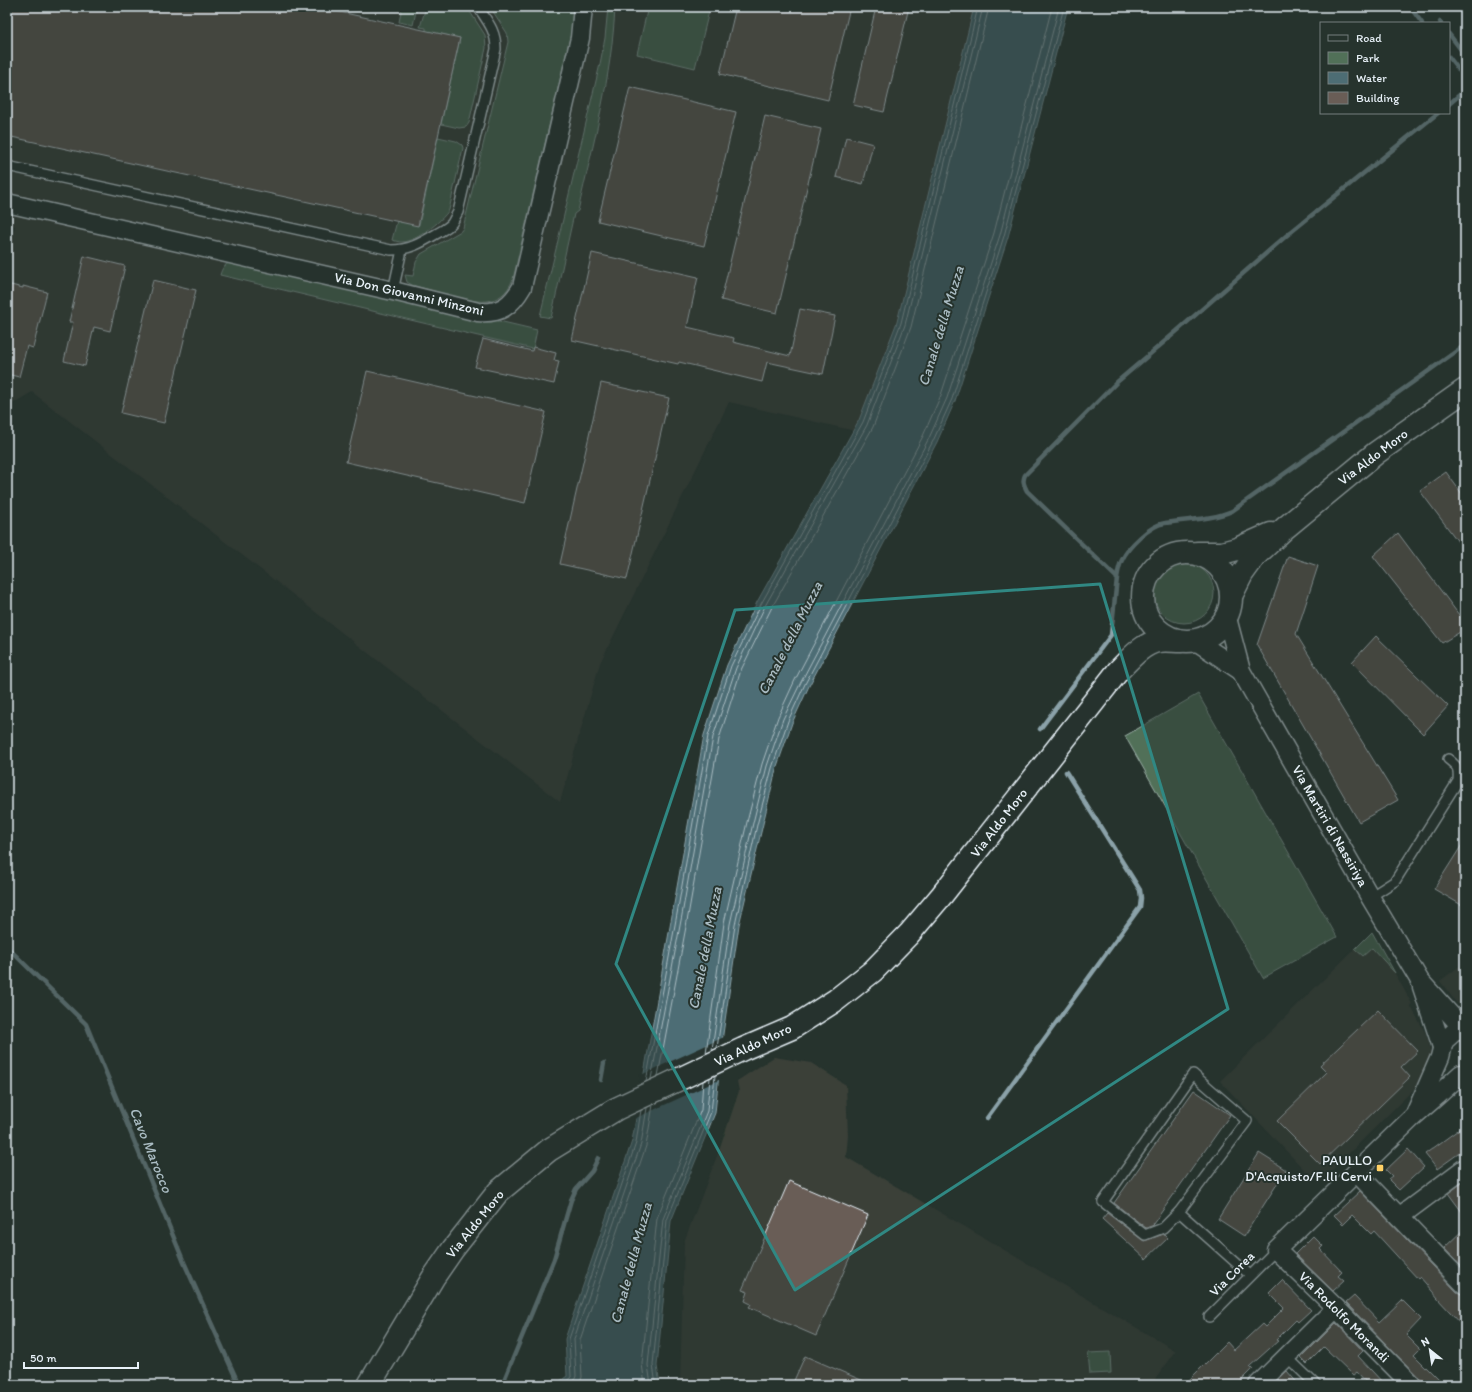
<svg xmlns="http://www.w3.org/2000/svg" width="1472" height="1392" font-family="Itim,sans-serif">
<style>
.built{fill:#3a4039}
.green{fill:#517058;stroke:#9cb0a8}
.water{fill:#4d6d74;stroke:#8ba2a9}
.pier{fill:#26332d}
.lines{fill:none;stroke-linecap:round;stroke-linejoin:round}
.shore{stroke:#aabcc3;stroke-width:1}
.stream{stroke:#8ba2a9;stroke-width:4.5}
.building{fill:#695d56;stroke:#e8f1f8}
.lane-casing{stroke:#e8f1f8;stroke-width:12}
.street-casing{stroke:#e8f1f8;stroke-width:21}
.secondary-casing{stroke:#e8f1f8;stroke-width:25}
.lane{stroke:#26332d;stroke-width:9}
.street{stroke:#26332d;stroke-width:18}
.secondary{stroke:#26332d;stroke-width:22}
.marked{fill:none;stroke:#308883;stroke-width:3;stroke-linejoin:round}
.poi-dot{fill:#ffd166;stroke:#26332d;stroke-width:1.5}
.labels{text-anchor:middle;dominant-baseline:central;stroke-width:4;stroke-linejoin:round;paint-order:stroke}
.street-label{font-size:14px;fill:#e8f1f8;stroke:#26332d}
.poi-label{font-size:14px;fill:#e8f1f8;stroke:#26332d;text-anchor:end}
.water-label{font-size:15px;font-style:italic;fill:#aabcc3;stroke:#26332d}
</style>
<rect width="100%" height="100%" fill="#26332d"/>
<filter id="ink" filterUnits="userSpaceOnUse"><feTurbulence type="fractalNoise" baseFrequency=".025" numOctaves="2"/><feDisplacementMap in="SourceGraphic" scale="8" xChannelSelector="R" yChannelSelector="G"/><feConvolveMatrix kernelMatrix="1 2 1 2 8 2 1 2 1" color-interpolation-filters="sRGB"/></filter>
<g filter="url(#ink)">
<g class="built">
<polygon points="7,7 993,7 873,435 729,402 600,663 560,802 32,392 7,407 7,256 15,226 7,224"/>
<polygon points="1372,932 1412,1004 1410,1005 1425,1032 1429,1043 1431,1053 1423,1074 1413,1090 1321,1181 1313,1179 1220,1081"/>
<polygon points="1465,962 1465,1014 1440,981"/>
<polygon points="774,1057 811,1063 846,1085 848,1136 846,1157 1176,1351 1151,1385 680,1385 684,1242 720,1148 739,1091 737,1081"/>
</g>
<g class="green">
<polygon points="402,7 417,7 413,25 399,22"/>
<polygon points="426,7 467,7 485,35 486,48 469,123 466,127 459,128 441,124 460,38 426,31 426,28 420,27"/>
<path d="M490,7H573L572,29L513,279C501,309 476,302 451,296C438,292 425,289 412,285L407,282L405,275L413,276L416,262L421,254L461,231L463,228L508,42L507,33Z"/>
<path d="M608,7H615C612,76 593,144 578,211L574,214L551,318L540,316L600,64L605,38Z"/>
<polygon points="648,7 710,7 695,68 637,54"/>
<path d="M438,137L456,141L462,145L463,148L449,210C441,222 417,241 402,242C399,242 395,241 392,240L397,221L419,225Z"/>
<path d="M231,262L256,264L537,330L533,349L220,275C222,268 224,265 231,262Z"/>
<circle cx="1184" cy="593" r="30"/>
<polygon points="1198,694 1337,937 1263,978 1125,736"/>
<polygon points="1372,932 1395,973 1372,948 1363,956 1355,949"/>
<polygon points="1110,1352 1111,1373 1090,1374 1088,1353"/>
</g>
<polygon class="water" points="974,7 1068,7 1008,237 955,401 937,442 809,686 792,723 776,769 739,925 723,1034 715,1113 671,1221 657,1366 660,1385 555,1385 567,1376 565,1339 632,1141 704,735 727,665 757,602 859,420 897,322"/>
<polygon class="pier" points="724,1037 721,1079 634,1119 641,1075"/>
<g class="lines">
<g class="shore">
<polyline points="717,1048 735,925 757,825 772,768 788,721 805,684 933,441 952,399 1004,236 1064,7"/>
<polyline points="712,1050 730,924 753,823 767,766 783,719 801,682 929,438 947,398 1000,235 1059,7"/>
<polyline points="706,1053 724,923 747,822 762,764 778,717 795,680 923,436 941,395 994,233 1052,7"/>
<polyline points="658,1076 688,916 719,739 741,670 771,609 873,427 911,327 989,7"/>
<polyline points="651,1079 682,915 713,737 736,668 765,606 867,425 905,325 983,7"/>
<polyline points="646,1082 677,914 708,736 731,666 761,604 863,422 901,323 978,7"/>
<polyline points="562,1385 571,1377 569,1339 636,1143 641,1110"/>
<polyline points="570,1385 574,1381 576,1376 574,1339 641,1144 647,1108"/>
<polyline points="579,1385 582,1377 580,1340 646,1146 653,1105"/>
<polyline points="645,1385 642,1364 657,1218 701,1110 703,1081"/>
<polyline points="651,1385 648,1365 663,1219 707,1111 710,1078"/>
<polyline points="656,1385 653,1365 667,1220 711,1112 715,1076"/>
</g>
<g class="stream">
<polyline points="1410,7 1422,23"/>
<polyline points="1440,22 1441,23"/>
<polyline points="1449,34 1465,55"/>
<polyline points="1449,57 1465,78"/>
<polyline points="1449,104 1463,92 1465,87"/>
<path d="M1117,578C1118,572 1119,565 1122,560C1128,547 1150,525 1165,523C1188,519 1211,520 1232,511L1465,345"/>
<path d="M1040,729L1111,635L1117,578L1027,491C1024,485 1022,481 1025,475L1117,382L1177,331L1286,236L1438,113"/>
<polyline points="7,947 86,1024 183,1260 239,1385"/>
<polyline points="601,1080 604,1063"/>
<polyline points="987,1118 1140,907 1141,898 1140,890 1066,772"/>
<polyline points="502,1385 554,1259 571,1200 576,1189 592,1171 598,1158"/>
</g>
</g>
<g class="building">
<polygon points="7,7 317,7 460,38 418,226 7,136"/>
<polygon points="736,7 850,7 828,100 720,74"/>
<polygon points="876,7 909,7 884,112 853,105"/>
<polygon points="630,87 736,112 704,246 598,221"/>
<polygon points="765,116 821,129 777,313 721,300"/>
<polygon points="846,137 873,144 863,184 836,177"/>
<polygon points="592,253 698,277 687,327 734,338 733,342 790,356 800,309 835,316 823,374 767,362 762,382 679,362 678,364 572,340"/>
<polygon points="84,256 125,266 110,331 94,327 85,366 64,361 73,322 69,322"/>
<polygon points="153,280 196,290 164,423 121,413"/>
<polygon points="7,284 23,288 23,286 47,292 33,348 27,346 19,377 7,374"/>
<polygon points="483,339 532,351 533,347 556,353 554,360 559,361 554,384 475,367"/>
<polygon points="367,371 546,412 525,503 346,462"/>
<polygon points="601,383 669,398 627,579 560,564"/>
<polygon points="1446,472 1465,498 1465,551 1420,491"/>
<polygon points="1398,533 1465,623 1465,629 1442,643 1373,556"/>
<polygon points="1288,556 1318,566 1296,634 1398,800 1359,822 1257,645"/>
<polygon points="1376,636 1448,706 1423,734 1352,662"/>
<polygon points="1465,840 1465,907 1434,889"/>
<polygon points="1378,1010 1418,1051 1401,1067 1410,1077 1320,1164 1277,1121 1327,1072 1320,1065"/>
<polygon points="1194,1090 1230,1115 1153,1224 1154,1225 1146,1228 1114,1203"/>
<polygon points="1465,1125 1465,1149 1437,1169 1425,1154"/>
<polygon points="1408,1149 1424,1167 1399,1190 1388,1179 1392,1176 1386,1170"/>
<polygon points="1259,1153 1286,1170 1244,1236 1218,1219"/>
<polygon points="789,1181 868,1215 816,1336 749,1307 751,1304 745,1301 748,1292 742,1290"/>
<polygon points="1465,1181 1465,1216 1448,1193"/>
<polygon points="1360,1191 1457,1292 1465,1295 1465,1328 1437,1298 1438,1298 1420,1277 1418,1279 1374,1231 1371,1234 1352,1215 1343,1224 1334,1215"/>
<polygon points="1107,1213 1144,1241 1164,1234 1168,1238 1146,1259 1102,1219"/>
<polygon points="1465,1228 1465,1270 1444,1248"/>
<polygon points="1313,1236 1323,1246 1320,1249 1342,1272 1338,1276 1344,1281 1333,1291 1295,1254"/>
<polygon points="1282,1280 1311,1310 1298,1322 1296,1320 1276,1340 1278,1341 1250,1366 1253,1369 1237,1385 1184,1385 1227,1342 1234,1350 1262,1324 1265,1327 1284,1308 1269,1293"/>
<polygon points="1354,1296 1379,1322 1402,1300 1421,1319 1406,1335 1420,1349 1414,1355 1444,1385 1424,1385 1422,1383 1419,1378 1346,1303"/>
<polygon points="1336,1323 1363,1351 1358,1356 1385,1385 1369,1385 1357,1372 1353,1375 1324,1347 1307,1364 1301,1358"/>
<polygon points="805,1356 873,1385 792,1385"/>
<polygon points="1287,1371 1299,1385 1273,1385"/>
</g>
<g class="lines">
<g class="lane-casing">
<g id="lane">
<path d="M7,166L391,250C409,250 421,243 436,234C441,231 448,228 452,223C454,220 456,215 458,212L496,49C496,31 488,22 478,7"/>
<polyline points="393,291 402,250"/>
<path d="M1370,897L1395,881L1458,781C1459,768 1458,767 1448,759"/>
<polygon points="1193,1074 1247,1121 1179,1212 1163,1228 1145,1235 1103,1202"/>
<polyline points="1179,1212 1250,1275"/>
<polyline points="1209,1317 1276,1250"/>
<polyline points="1287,1357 1316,1385"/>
</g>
</g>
<g class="street-casing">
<g id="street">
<path d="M7,203L393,291L478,312C500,314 511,306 522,287L580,38L583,7"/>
<polyline points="1227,618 1241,671 1370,897 1420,981 1457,1022 1465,1028"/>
<polyline points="1196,641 1241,671"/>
<polyline points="1422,987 1442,1047"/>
<polyline points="1416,1112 1440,1057 1444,1041 1454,1032 1465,1030"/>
<polyline points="1356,1172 1465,1285"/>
<polyline points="1399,1217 1465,1168"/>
<polyline points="1258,1385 1336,1308"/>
<polyline points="1412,1385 1336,1308 1276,1250 1415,1115 1437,1096 1461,1074"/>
</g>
</g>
<g class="secondary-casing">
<g id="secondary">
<circle cx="1187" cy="597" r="44"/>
<polyline points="1197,553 1222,553 1237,549 1271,534"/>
<polyline points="1232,594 1242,574 1255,556 1285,528 1376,453 1465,390"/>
<path d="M369,1385L433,1278L453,1249L498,1192L549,1150L616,1109L743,1049L792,1028L836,1000L873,971L909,934L942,895L1118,671C1129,660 1142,644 1158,641C1165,640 1173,641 1180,641"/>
</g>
</g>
<use href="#lane" class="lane"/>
<use href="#street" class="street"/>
<use href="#secondary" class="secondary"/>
</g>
</g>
<path d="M0 0H1472V1392H0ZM1100,584L1228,1009L795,1290L616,964L735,610Z" fill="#26332d" fill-opacity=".55" fill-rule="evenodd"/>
<path class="marked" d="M1100,584L1228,1009L795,1290L616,964L735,610Z"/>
<rect class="poi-dot" x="1376" y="1164" width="8" height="8" rx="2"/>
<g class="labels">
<g class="street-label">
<text transform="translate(409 294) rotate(13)">Via Don Giovanni Minzoni</text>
<text transform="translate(1373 457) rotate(-37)">Via Aldo Moro</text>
<text transform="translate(999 823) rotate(-52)">Via Aldo Moro</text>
<text transform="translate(1330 826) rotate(60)">Via Martiri di Nassiriya</text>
<text transform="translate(753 1045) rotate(-25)">Via Aldo Moro</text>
<text transform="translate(475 1224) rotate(-51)">Via Aldo Moro</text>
<text transform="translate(1232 1274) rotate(-45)">Via Corea</text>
<text transform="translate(1344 1317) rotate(45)">Via Rodolfo Morandi</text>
</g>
<g class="poi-label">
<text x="1372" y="1160">PAULLO<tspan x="1372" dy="16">D'Acquisto/F.lli Cervi</tspan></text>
</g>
<g class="water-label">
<text transform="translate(941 326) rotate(-73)">Canale della Muzza</text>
<text transform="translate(790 638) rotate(-63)">Canale della Muzza</text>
<text transform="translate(705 948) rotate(-79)">Canale della Muzza</text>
<text transform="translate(151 1150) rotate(68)">Cavo Marocco</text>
<text transform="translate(631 1263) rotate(-75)">Canale della Muzza</text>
</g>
</g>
<rect width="1472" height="1392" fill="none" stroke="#26332d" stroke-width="24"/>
<rect x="12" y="12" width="1448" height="1368" fill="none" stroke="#e8f1f8" stroke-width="1.5" filter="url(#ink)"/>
<rect x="1320" y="22" width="130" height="92" fill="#26332d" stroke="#747f7e"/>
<rect x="1328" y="35" width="20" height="6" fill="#26332d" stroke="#747f7e"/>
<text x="1356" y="42" font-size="12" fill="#e8f1f8">Road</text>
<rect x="1328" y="52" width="20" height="12" fill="#517058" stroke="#747f7e"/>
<text x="1356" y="62" font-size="12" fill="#e8f1f8">Park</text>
<rect x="1328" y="72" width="20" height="12" fill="#4d6d74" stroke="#747f7e"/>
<text x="1356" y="82" font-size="12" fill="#e8f1f8">Water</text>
<rect x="1328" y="92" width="20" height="12" fill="#695d56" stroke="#747f7e"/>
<text x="1356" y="102" font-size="12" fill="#e8f1f8">Building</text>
<g transform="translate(1430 1350) rotate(330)" stroke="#26332d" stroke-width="3" paint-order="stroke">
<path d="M0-3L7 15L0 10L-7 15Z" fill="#e8f1f8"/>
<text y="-6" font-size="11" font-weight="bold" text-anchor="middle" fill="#e8f1f8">N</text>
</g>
<path d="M24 1362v6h114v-6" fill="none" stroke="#e8f1f8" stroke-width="2"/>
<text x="30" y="1362" font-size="12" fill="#e8f1f8" stroke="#26332d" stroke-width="3" paint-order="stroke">50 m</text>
</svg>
